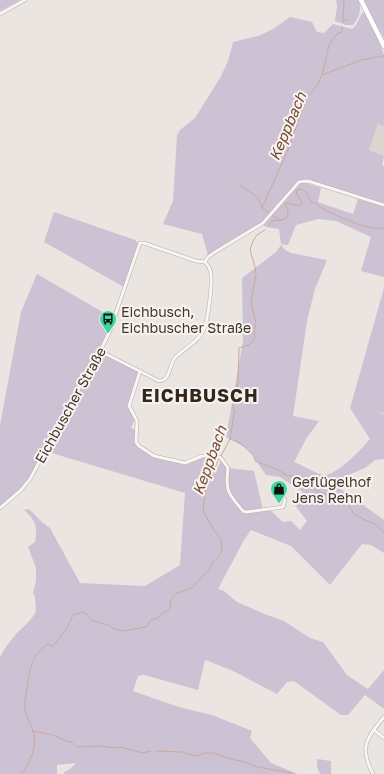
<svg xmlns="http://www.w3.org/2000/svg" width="384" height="774" font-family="'Golos Text',sans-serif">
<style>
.built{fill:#dcd4cf}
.green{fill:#ccc2d4}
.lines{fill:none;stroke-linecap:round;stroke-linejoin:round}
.stream{stroke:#cca99b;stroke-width:1}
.street-casing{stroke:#b5aca6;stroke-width:4}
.secondary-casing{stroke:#b5aca6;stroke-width:5.5}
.street{stroke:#f8f6f4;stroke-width:3}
.secondary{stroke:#fff;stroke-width:4.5}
.labels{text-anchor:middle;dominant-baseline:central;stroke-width:4;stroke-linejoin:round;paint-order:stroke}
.poi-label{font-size:14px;fill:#433429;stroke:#f7f3f1;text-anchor:start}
.street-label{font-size:14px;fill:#433429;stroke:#f7f3f1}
.water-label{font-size:15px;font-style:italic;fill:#784931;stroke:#f7f3f1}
.district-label{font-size:18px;font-weight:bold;letter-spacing:1px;fill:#34261b;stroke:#f7f3f1}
</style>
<rect width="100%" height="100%" fill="#eae5e1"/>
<polygon class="built" points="378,124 384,126 384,156 369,150"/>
<g class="green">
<polygon points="0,0 20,0 0,11"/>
<path d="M336,0H359C362,9 359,18 353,25H346L335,21L337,6Z"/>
<polygon points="363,0 384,0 384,38 369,13"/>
<path d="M364,12L378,37L384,55V126L378,124L369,150L384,156L382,165L384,166V203L326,187L310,180L305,179L300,181L321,188L318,202L353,214L358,199L384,207V277L361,271L371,237L336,221L318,219L296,225L288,245L281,244L279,229L266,227L261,223L252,230L235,238L208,255L202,234L163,224L173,201L177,135L180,130L195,118L220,78L228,61L233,42L258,36L273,29L290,17L312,22L317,32L324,33L333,24L352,29C360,23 358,16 364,12Z"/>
<polygon points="54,212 135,240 138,243 124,287 44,242"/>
<path d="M281,245L285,250L291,253L327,260L315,289L307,321L293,416L319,421L306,439L294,462C302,465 315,473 323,475C335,477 363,448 370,439L350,408L384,288V413L375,411L384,414V459L375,460L365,468L336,480L335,484L338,487L384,520V553L371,545L362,544L330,585L291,546L251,530L244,540L218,589L224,591L237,602L262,613L284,621L310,638L323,642L347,675L368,689L384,670V709L365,695L348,715H341L294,681L287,682L277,694L231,670L205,660L198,690L144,675L138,676L133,691L179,707L212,715L252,731L250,738L271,763L298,774H64V772L70,769L76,763L57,765V774H0V657C4,649 10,641 17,633C24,626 32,620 36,611L35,597L33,593L36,581V568L28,547L35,542C38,526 36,521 24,510L29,509L43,523L50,528L80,583L145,586L180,565L185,493L45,451L30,479L21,490L0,508V425L21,312L37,274L113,318L100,349L140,371L129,406L137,421H134L131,428L137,431L136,441L139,446L154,456L185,463L202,456H213V474L216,471L222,459L228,468L254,471L263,510H270L283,522L291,521L300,530L307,521L294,504L303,492L280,477L266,475L248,449L226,437L243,341L242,278L276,252Z"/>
<polygon points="317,759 331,761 331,774 320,774 317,767"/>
</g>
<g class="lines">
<g class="stream">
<polyline points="343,21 348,19"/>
<polyline points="343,22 344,0"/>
<polyline points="322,75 361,60 384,56"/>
<polyline points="240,185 258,198 262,207"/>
<polyline points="268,212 262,208 288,150 306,99 318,84 322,75 329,45 337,34 342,32 342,27"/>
<path d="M281,220L285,219C290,215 288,210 285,204L286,203L299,206L302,202L296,193L297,190L301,189L306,191L311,202C317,202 319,207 324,209C339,217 368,231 384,228"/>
<polyline points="269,226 271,221 281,220 273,216"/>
<polyline points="230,439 239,442 252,454"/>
<polyline points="221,456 230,439 234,414 235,412 233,408 238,382 239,348 249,345 255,338 254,332 256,323 251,302 256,274 255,267 250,250 253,241 257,235 265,230"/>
<polyline points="254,456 255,461 280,471 286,475 299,477 314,483 315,485 314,489 317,491 345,501 347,503 354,514 365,520 375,524 384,532"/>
<polyline points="33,731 53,735 66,741 71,742 77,747 99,746 116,748 121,747 142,753 151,751"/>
<polyline points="156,751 182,752 196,756 204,753 213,753 235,760 242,761 258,767 291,773"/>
<path d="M21,774C30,765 38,744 33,731C31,724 27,718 25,711C24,702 26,698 27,689C29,672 31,653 49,644L51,646H53L66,630L73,615L83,612L87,614L93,621L108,625L114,629L120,630L122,631L146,627L151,620L158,618L162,613C166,612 169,610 171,606L170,603L175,594L192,588L201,577L210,569L213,562L221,554L222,545L220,538L215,532L203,511L205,492L219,458"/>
</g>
<g class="street-casing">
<g id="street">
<polyline points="0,14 25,0"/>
<polyline points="205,262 208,257 215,252 263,223 299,182 308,181 384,205"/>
<path d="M100,351L159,381C170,380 169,367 174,359C182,349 197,344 203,331C208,323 212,286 211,276C211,270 209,266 205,262"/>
<path d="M140,371L129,406L137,421L136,442L139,446L154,456L185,463L202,456H217L221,458L228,468C225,491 228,493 243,511L246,512L283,507L285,499"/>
<polyline points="0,508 21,490 30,479 69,406 100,351 109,333 140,243 144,243 196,261 205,262"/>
<polyline points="374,730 384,738"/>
<path d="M373,774C359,747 366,739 384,717"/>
</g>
</g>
<g class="secondary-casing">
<polyline id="secondary" points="361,0 384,46"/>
</g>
<use href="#street" class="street"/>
<use href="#secondary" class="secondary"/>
</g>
<defs>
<g id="bus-pin" transform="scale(0.9)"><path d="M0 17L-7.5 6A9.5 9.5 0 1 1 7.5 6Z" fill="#42d49e" stroke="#f7f3f1"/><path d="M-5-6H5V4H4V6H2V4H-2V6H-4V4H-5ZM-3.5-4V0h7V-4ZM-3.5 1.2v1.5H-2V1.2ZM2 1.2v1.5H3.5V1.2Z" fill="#111"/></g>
<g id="shop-pin" transform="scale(0.9)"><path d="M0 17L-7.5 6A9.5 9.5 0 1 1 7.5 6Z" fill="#42d49e" stroke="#f7f3f1"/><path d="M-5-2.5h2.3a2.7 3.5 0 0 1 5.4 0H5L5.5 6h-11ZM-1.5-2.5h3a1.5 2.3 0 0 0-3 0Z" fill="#111"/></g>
</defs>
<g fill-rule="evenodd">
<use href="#bus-pin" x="108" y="319"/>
<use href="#shop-pin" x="279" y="489"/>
</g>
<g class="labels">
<g class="poi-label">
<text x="121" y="311">Eichbusch,<tspan x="121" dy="16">Eichbuscher Straße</tspan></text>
<text x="292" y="481">Geflügelhof<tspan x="292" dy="16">Jens Rehn</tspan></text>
</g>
<g class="street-label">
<text transform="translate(70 405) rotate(-61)">Eichbuscher Straße</text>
</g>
<g class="water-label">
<text transform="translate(287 126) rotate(-67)">Keppbach</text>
<text transform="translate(209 460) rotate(-70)">Keppbach</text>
</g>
<g class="district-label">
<text x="200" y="395">EICHBUSCH</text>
</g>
</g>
</svg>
